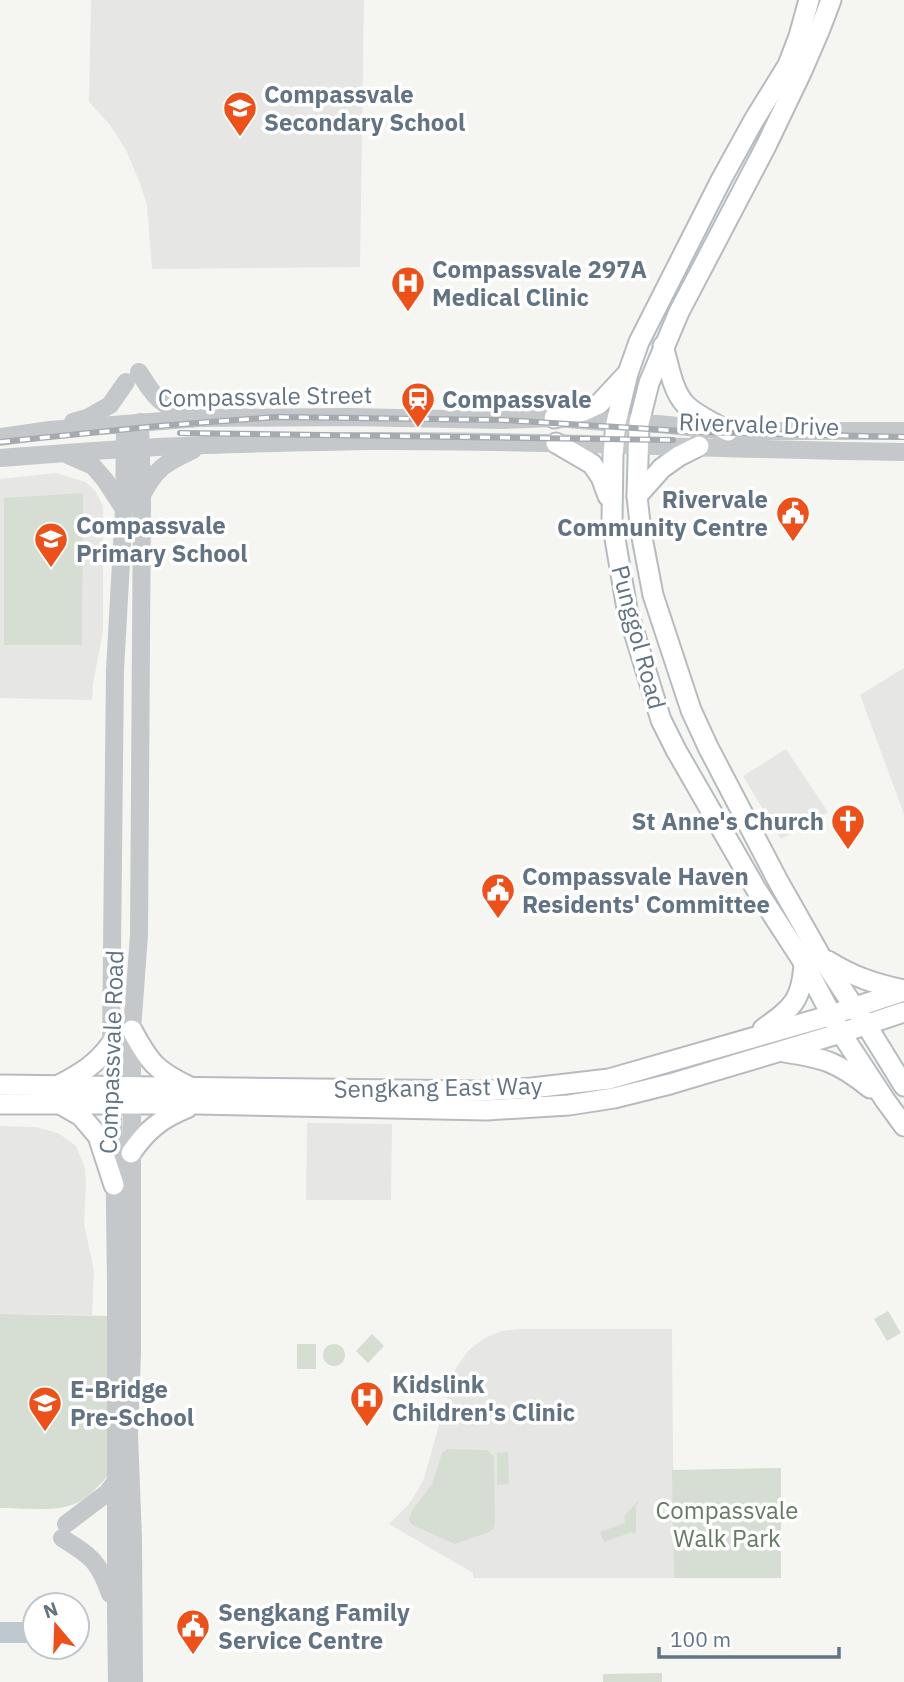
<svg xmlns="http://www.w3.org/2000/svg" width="904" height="1682" font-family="'IBM Plex Sans',sans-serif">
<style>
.built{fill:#e6e7e5}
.green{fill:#d6ddd2}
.water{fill:#bdc9ce}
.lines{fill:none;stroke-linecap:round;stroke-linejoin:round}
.secondary-casing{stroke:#b6bbc0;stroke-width:23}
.tertiary{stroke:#c4c8cb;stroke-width:18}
.secondary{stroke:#fff;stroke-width:19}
.rail-casing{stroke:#a4aab0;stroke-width:6}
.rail{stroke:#fff;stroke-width:3.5;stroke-dasharray:10;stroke-linecap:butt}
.labels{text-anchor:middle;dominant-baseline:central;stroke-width:7;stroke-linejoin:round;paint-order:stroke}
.poi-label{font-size:24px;font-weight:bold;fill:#627484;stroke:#fff;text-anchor:start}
.street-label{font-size:24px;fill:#627484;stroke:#fff}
.park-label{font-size:24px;fill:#667b62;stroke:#fff}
</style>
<rect width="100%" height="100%" fill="#f5f6f1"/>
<g class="built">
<polygon points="91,0 364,0 360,267 152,269 147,205 140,183 126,150 110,125 89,102"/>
<polygon points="56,473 86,482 96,492 103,506 103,631 93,684 92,700 0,698 0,479"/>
<polygon points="904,668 904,814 860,695"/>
<polygon points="786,749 828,812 781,839 743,776"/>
<polygon points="307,1123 392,1124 391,1200 306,1200"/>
<polygon points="0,1126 35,1127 58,1133 76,1146 85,1168 86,1187 84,1224 94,1271 92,1315 0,1314"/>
<polygon points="519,1329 672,1329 674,1578 473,1578 473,1573 389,1524 409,1504 418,1490 424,1478 454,1372 459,1363 468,1351 483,1339 501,1331"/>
</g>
<g class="green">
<polygon points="83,493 82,645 4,645 4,498"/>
<polygon points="888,1311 901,1333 887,1341 874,1319"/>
<path d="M0,1314L111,1316L108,1476C99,1485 90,1496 79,1502C58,1513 23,1508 0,1508Z"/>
<polygon points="372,1334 384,1346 368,1363 356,1351"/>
<circle cx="334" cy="1355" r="11"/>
<rect x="297" y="1344" width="19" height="25"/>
<polygon points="447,1449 487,1450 494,1457 495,1522 494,1528 489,1532 455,1544 412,1525 409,1520 412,1511 432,1484 442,1453"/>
<polygon points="508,1452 509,1484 497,1485 497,1453"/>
<polygon points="781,1468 781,1578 674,1578 672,1470"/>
<polygon points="638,1501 638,1504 636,1505 636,1532 633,1534 632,1532 604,1542 600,1532 625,1523 624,1516"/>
<polygon points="662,1673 662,1682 603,1682 603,1674"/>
</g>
<rect class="water" x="0" y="1622" width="35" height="21"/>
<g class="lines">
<g class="secondary-casing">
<g id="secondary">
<polyline points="809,0 799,36 788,65 754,120 721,180 639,342 628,373 616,423 613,455 612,521 627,609 661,720 676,750 756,889 804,963 841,1033 885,1100 904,1126"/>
<polyline points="831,0 820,29 801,73 766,146 679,312 649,383 639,423 637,496 641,532 653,595 691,710 708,747 778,881 821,957 870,1031 904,1086"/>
<path d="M663,346C669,365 672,390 685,404C695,415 716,424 728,431"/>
<polyline points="554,418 584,411 599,404 626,375"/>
<polyline points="556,443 592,464 601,477 608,496"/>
<polyline points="637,496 662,468 679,456 699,446"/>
<path d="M828,961C854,977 875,984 904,990"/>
<path d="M763,1029C792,1008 802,1001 804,963"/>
<path d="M132,1030C149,1062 156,1071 190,1087"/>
<path d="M784,1052C824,1058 838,1062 870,1088"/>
<polyline points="0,1085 483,1091 532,1088 609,1079 825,1017 904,991"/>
<path d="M59,1085C80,1074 97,1064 111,1044"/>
<polyline points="0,1104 197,1104 487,1110 569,1105 614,1098 670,1084 841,1033 904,1012"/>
<polyline points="62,1105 81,1116 98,1136 114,1185"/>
<path d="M131,1153C146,1131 161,1118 187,1108"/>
</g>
</g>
<g class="tertiary">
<path d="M139,372C155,398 160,406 191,415"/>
<polyline points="73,422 87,418 110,405 126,382"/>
<polyline points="0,437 50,430 200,418 348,417 503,420 554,418 616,423 658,424 728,431 904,431"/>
<polyline points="68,455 93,466 105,480 124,509"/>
<path d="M0,458C69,453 137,447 206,445C260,443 315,442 370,441C548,440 726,450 904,452"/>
<path d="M142,495C156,468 165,463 193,450"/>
<polyline points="66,1524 107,1493 116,1481"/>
<path d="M62,1538C91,1556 99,1561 110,1594"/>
<polyline points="117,1682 116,1611 116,1282 114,1138 111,1044 115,670 124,509 125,424"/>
<polyline points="134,1682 133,1539 129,1434 132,1353 132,1030 139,935 142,497 140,422"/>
</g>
<use href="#secondary" class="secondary"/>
<g class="rail-casing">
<g id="rail">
<polyline points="180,433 673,440"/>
<polyline points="0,442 158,426 276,417 503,420 698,432 904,437"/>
</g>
</g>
<use href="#rail" class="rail"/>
</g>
<defs>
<g id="school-pin" transform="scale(1.75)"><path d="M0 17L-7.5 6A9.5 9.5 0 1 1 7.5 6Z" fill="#ee5019" stroke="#fff"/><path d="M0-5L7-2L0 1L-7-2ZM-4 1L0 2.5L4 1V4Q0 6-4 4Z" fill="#fff"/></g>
<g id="hospital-pin" transform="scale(1.75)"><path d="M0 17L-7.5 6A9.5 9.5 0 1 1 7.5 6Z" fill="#ee5019" stroke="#fff"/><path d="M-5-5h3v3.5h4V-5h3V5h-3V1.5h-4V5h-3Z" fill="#fff"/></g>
<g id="station-pin" transform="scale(1.75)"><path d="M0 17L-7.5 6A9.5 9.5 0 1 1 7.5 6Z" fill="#ee5019" stroke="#fff"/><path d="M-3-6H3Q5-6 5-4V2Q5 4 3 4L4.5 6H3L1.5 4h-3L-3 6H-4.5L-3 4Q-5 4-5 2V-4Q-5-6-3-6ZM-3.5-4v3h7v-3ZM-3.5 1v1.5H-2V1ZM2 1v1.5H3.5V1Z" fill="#fff"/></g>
<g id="civic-pin" transform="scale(1.75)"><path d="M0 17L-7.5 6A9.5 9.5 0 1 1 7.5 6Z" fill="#ee5019" stroke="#fff"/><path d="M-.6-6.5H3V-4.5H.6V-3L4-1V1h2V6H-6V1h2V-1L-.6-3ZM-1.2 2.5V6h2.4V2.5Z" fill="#fff"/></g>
<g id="church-pin" transform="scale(1.75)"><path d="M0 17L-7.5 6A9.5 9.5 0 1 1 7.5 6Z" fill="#ee5019" stroke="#fff"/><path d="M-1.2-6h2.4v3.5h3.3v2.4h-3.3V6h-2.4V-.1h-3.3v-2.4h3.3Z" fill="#fff"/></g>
</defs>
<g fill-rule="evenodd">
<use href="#school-pin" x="240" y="108"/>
<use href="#hospital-pin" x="408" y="283"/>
<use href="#station-pin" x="418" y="399"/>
<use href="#civic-pin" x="793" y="513"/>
<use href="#school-pin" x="51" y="539"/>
<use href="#church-pin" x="848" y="821"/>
<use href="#civic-pin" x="498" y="890"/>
<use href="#hospital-pin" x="367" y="1398"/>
<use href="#school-pin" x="45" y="1403"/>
<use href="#civic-pin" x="193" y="1626"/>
</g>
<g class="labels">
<g class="poi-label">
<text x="264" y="94">Compassvale<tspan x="264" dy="28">Secondary School</tspan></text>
<text x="432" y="269">Compassvale 297A<tspan x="432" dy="28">Medical Clinic</tspan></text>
<text x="442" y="399">Compassvale</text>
<text x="768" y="499" text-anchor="end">Rivervale<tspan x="768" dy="28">Community Centre</tspan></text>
<text x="76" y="525">Compassvale<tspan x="76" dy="28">Primary School</tspan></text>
<text x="824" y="821" text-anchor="end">St Anne's Church</text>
<text x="522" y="876">Compassvale Haven<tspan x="522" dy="28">Residents' Committee</tspan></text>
<text x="392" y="1384">Kidslink<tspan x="392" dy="28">Children's Clinic</tspan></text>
<text x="70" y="1389">E-Bridge<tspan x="70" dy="28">Pre-School</tspan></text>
<text x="218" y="1612">Sengkang Family<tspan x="218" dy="28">Service Centre</tspan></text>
</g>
<g class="street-label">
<text transform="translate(265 396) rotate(-1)">Compassvale Street</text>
<text transform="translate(759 424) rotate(2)">Rivervale Drive</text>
<text transform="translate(639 637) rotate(75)">Punggol Road</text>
<text transform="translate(111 1052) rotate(-88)">Compassvale Road</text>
<text transform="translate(438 1087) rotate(-1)">Sengkang East Way</text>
</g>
<g class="park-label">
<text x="727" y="1510">Compassvale<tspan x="727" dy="28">Walk Park</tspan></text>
</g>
</g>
<g transform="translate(56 1626) rotate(341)"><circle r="33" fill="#ffffff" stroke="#c0c7ce" stroke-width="2"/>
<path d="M0-5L12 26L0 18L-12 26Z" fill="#ee5019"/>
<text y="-10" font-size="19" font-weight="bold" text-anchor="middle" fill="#627484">N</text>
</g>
<path d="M659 1647v10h180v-10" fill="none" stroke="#627484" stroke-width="3.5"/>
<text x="670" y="1647" font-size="21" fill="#627484" stroke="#ffffff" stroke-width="5" paint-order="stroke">100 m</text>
</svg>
